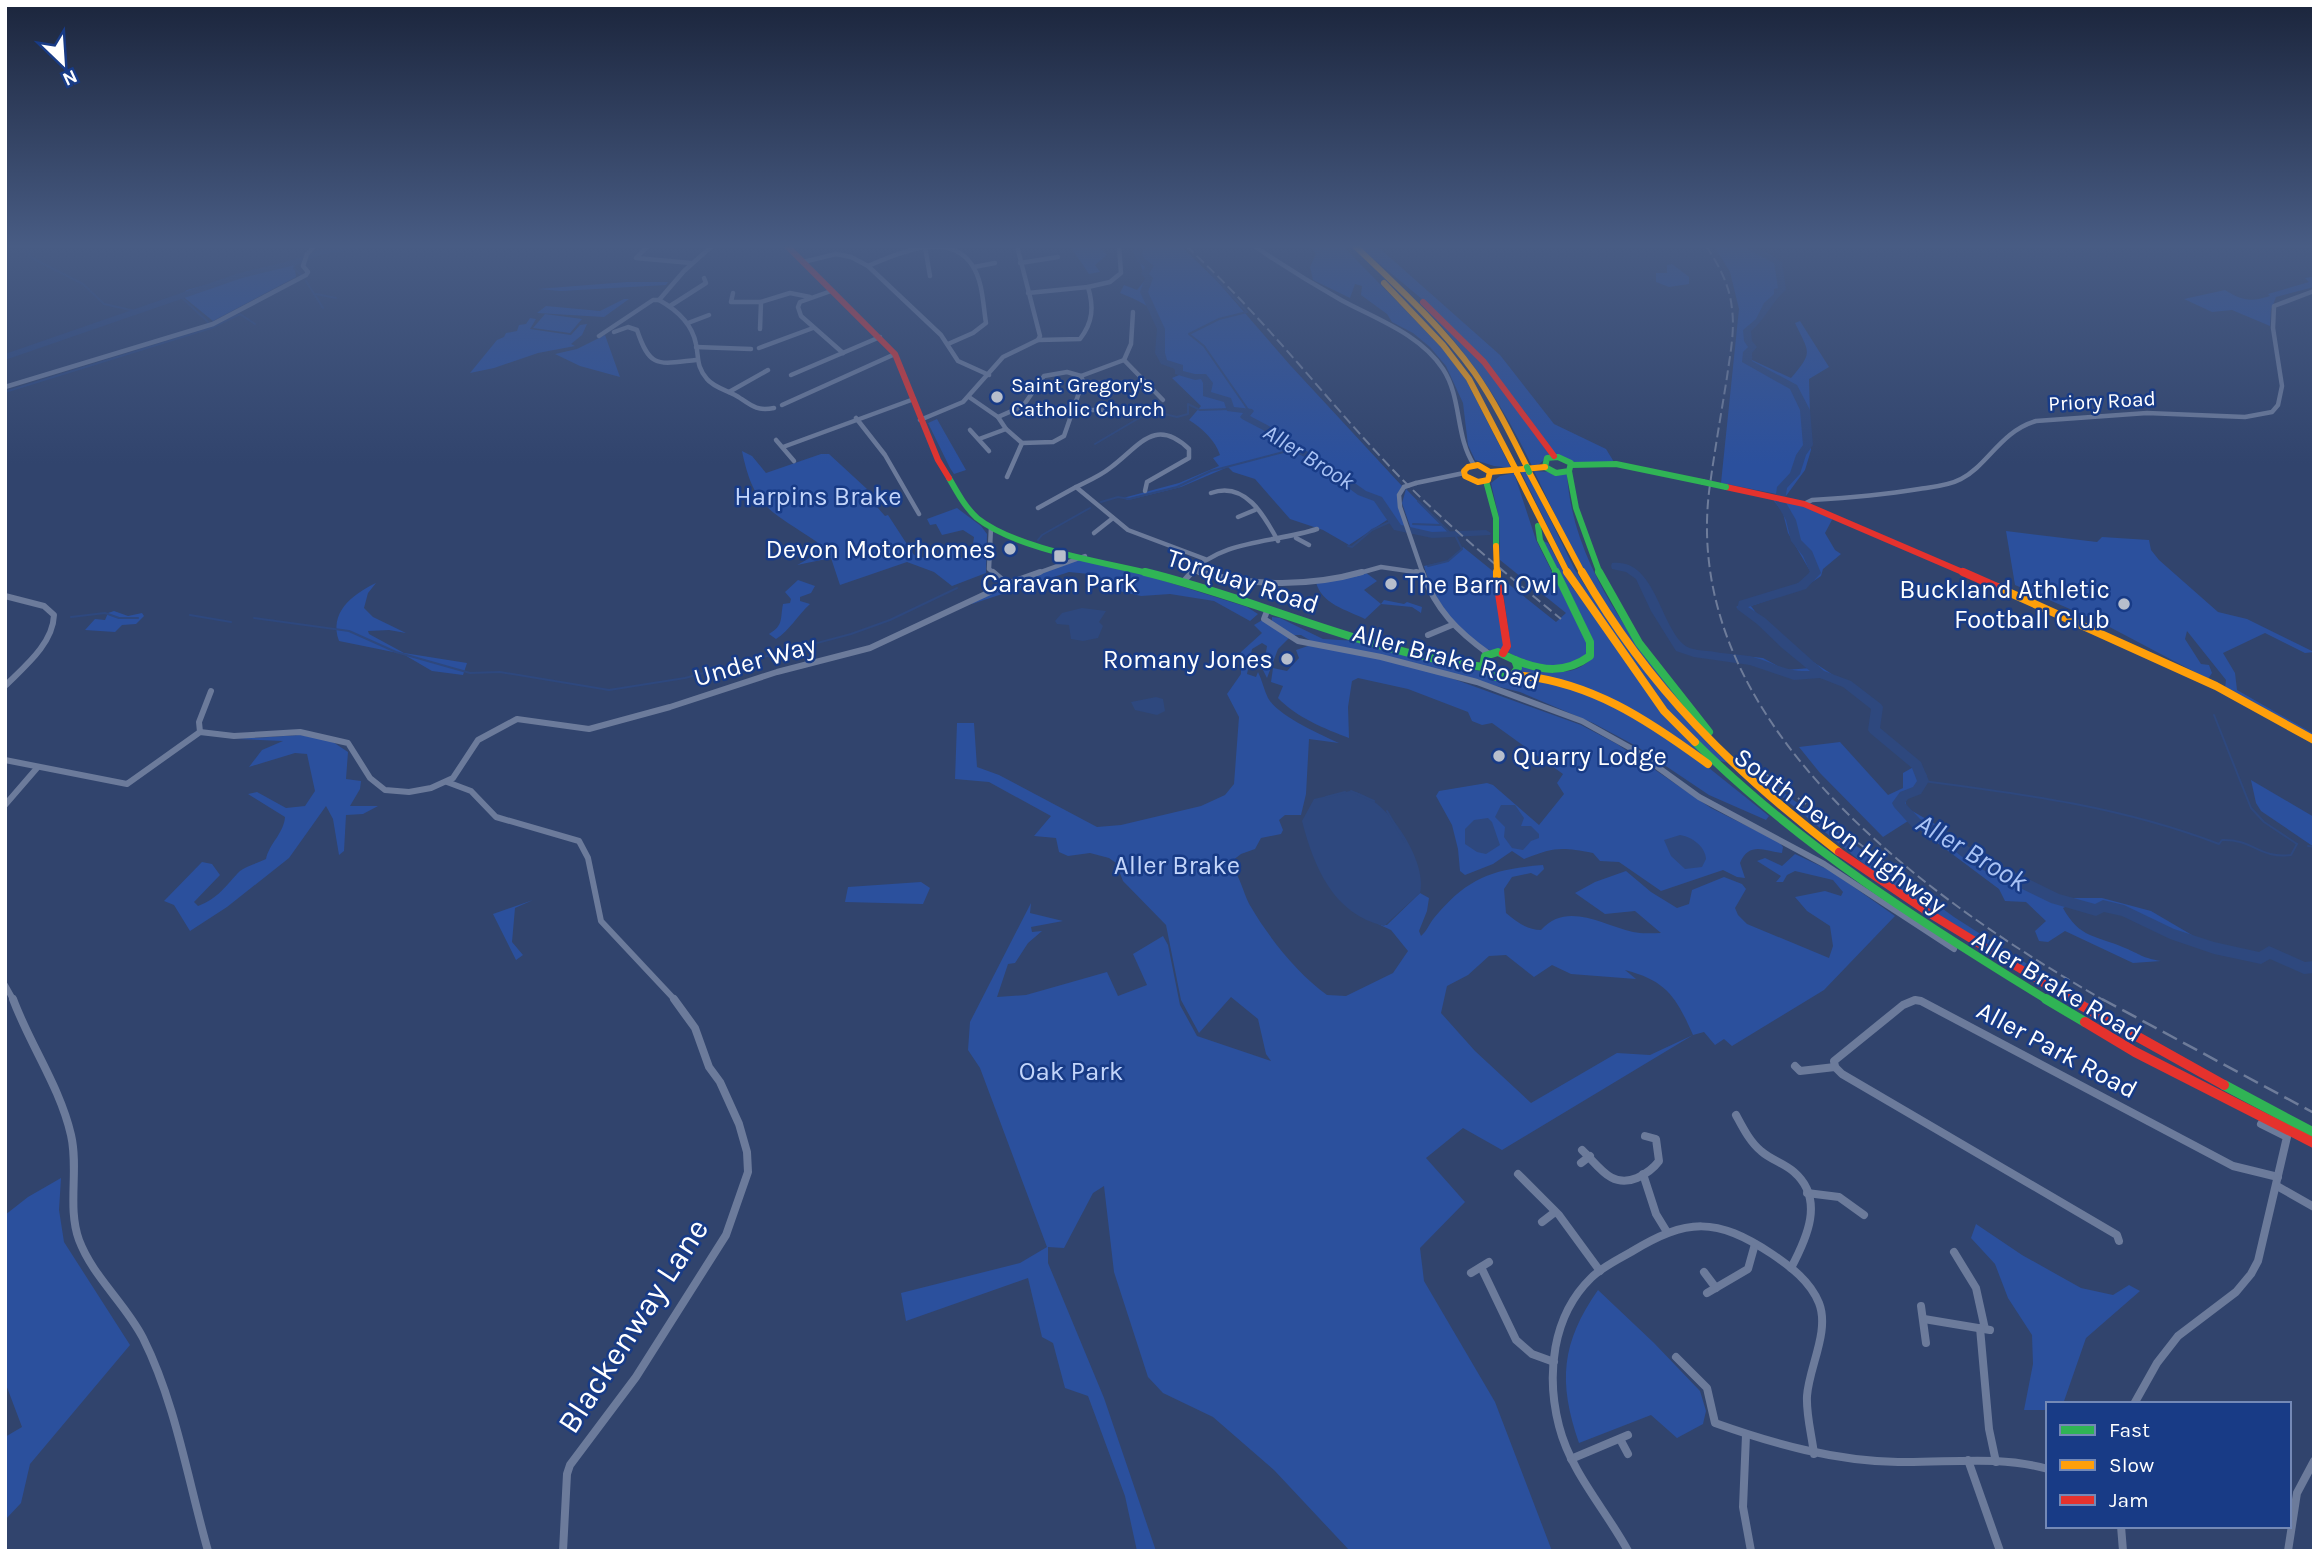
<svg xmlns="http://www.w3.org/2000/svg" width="2319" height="1556" font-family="Karla,sans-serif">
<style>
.green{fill:#2b509d;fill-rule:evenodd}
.water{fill:#2e487e}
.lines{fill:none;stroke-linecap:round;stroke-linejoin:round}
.stream{stroke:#2e487e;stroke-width:2}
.river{fill:#2e487e;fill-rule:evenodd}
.street-far2{stroke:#6c7b9b;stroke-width:4.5}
.street-far1{stroke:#6c7b9b;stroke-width:6}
.street{stroke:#6c7b9b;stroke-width:8}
.fast-far2{stroke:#30b455;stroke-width:6}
.fast-far1{stroke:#30b455;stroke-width:8}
.fast{stroke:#30b455;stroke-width:10}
.slow-far1{stroke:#ff9f0a;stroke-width:6}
.slow{stroke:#ff9f0a;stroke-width:8}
.jam-far2{stroke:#e5322d;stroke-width:6}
.jam-far1{stroke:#e5322d;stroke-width:8}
.jam{stroke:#e5322d;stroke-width:10}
.rail-far1{stroke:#6e7c9a;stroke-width:2;stroke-dasharray:10 4.5;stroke-linecap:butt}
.rail{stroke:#6e7c9a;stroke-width:2.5;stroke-dasharray:16 7;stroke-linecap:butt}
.street-bridge{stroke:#6c7b9b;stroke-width:4.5}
.fast-bridge{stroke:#30b455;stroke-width:6}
.slow-bridge-far1{stroke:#ff9f0a;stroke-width:6}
.slow-bridge{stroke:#ff9f0a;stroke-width:8}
.poi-dot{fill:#b7becc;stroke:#183b86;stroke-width:2.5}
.labels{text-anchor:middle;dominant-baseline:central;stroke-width:5;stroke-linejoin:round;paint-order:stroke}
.far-poi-label{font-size:21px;fill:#fff;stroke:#183b86;text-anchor:start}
.far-street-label{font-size:21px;fill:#fff;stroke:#183b86}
.far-water-label{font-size:23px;font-style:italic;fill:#a9c3f5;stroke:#183b86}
.park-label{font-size:26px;fill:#c3d5fa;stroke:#183b86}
.poi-label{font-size:26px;fill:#fff;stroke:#183b86;text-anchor:end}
.street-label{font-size:26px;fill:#fff;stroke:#183b86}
.water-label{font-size:28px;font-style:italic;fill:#a9c3f5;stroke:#183b86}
.near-street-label{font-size:32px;fill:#fff;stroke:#183b86}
</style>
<rect width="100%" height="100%" fill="#31446d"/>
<g class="green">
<polygon points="1070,246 1098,246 1107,255 1095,265 1100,272 1089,274"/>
<path d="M1141,246H1181L1218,282L1290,365L1402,486L1398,495L1407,531L1395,526L1390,518L1349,545L1323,530L1290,519L1255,479L1233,472L1228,467L1181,487L1128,500L1123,498L1179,483L1219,466L1213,458L1220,455C1215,440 1202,428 1189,420L1201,406L1172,378L1179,375L1173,367L1160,358C1160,350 1163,343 1163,335C1164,310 1139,301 1120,293L1124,285L1137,290L1146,279L1134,249Z"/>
<polygon points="1309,246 1343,246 1444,350 1466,380 1511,468 1494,466 1475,460 1468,445 1463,403 1446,366 1430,347 1413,333 1392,322 1387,314 1361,295 1362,286 1355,284 1350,298 1313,280 1310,267 1316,254"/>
<polygon points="1358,246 1377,246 1500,355 1554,424 1606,449 1614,462 1575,463 1555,455 1525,412 1428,304"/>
<path d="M1714,246C1727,246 1772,248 1778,262C1781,269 1781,281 1782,290L1778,291V294L1767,305L1760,320L1747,330C1748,342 1753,348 1752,360L1791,378C1814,351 1809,353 1795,323L1800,321L1829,367L1809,379L1811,450L1805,470L1786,496L1721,483L1739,309L1730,272Z"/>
<polygon points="294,261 296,277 213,321 181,295 187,290"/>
<polygon points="1672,264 1689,277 1689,284 1669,287 1656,282 1656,273 1667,273 1667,265"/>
<path d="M2311,277L2314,278V287L2276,297L2271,310L2270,326L2232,310L2212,312L2184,299L2225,290C2242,301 2251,302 2270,296L2268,294L2309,282L2305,278Z"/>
<polygon points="627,282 668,282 666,285 561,291 537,289"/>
<path d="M1414,298L1451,329L1486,368L1550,455L1538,465L1532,466C1502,403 1465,346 1414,298Z"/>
<polygon points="624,299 629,299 604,317 537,313 546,306 600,311"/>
<polygon points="545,314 582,319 570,333 533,328"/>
<polygon points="530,318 536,319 530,329 571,335 580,325 587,324 582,335 571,344 575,346 538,353 494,368 470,373 497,340 504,337 506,333 517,331 519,325 526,324"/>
<polygon points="605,335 620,377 580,366 555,354 577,349"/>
<polygon points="937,419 966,470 954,474 950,468 928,423"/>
<path d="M742,451L752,456L766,473L821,454H829L867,489L863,491L885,516L888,515L914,555L929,559L937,557L942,546L957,550V558L971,557L974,537L963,530L942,535L936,524L930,525L927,519L957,508L981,526L987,534L986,573L952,586L934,572L907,562L840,585L831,558L797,565C809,559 815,556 817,542C772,511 754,510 742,451Z"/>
<path d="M1534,471L1567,473C1572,567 1638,646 1692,717L1646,663L1581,569Z"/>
<polygon points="1521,472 1527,472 1575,570 1595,601 1728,763 1714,759 1668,711 1577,586"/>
<path d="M1514,473L1536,540L1587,642V655C1564,679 1533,666 1508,652L1511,647L1501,578L1556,622L1566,613L1500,560L1499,518L1491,483L1500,476Z"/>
<polygon points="1406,489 1449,533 1412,532 1402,503"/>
<polygon points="1772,498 1800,504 1833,518 1825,533 1835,550 1841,554 1823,569 1821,576 1802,589 1751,606 1760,618 1736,607 1795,585 1809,577 1810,571 1788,533 1783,513"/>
<polygon points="2006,531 2097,542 2102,537 2149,540 2151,550 2159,560 2218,612 2247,619 2314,652 2305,653 2265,633 2223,653 2235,673 2237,690 2314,734 2314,738 2225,688 2226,680 2187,631 2185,639 2201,664 2209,665 2212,673 2208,679 2102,623 2015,585"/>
<path d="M1543,541L1548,543L1572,587L1709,760L1681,741L1573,684L1517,673L1520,664C1548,670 1571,681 1593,657Z"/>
<path d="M1463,547L1494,572L1505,645L1501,651C1466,653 1432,596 1424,566L1448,561Z"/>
<polygon points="1085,556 1247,607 1258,614 1250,621 1214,601 1170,594 1141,596 1119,591 1107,580 1089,574 1069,572 972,604 975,599"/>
<path d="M1365,572L1377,581L1364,590L1381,604L1384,600L1404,604L1407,602L1422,607L1421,613L1412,607L1381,604L1365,619C1347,610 1321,604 1316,582Z"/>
<path d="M798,580L815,586L811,593L800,597V601L810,604C798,615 789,631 776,639L769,634C784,625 780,619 783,604L790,603L791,599L785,592Z"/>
<path d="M376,583L368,593L364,608L373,617L406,633L389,630L368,631L369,634L404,653L467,663L463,675L432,671L403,654L339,641C329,613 351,595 376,583Z"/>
<polygon points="114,611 128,616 142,613 144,616 136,624 122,625 115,632 85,630 95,619 105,620 108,613"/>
<path d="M1272,617L1280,618L1323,639L1357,641L1458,667L1577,689L1636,718L1679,744L1769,816L1766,820L1709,795L1636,746L1593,723L1520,692L1426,669L1581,725L1617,744L1711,808L1779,842L1783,847L1782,853C1765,851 1749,841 1740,863L1745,878L1737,877L1723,870L1661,891L1619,862L1600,861L1593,853C1560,847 1555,847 1524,859L1512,851L1493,864L1465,875L1460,871L1458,849L1452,825L1436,796L1439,791L1487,783L1493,785L1539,825L1564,794L1557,783L1563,774L1492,723L1482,725L1472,721L1468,712L1408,689L1358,678L1352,681L1348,707L1349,738C1325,729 1296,717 1278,698L1283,686L1271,682L1273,668L1287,671L1299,658L1296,650L1308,646L1311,641L1301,635H1293L1272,622Z"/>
<path d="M1264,619L1290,637L1278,649L1267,678L1263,670L1267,646L1262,643L1252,649L1247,674L1256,677L1258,672C1262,680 1264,690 1268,698C1278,716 1321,735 1339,743L1309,739L1306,794L1301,815H1285L1279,820L1283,830L1281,834L1261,838L1255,849L1241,854L1228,864C1240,872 1243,894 1251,907C1269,938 1298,974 1327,995L1346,996L1393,973L1408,951L1391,930L1378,924L1387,925L1420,893L1429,898L1427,911L1419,931L1421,936C1427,931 1429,924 1434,918C1467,878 1492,869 1543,865L1544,869L1537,876L1531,873L1512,877L1504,889L1506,913C1517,922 1527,930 1541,930C1567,901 1602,925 1633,932C1642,934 1652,933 1661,933L1635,911L1605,914L1575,893L1595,882L1626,871L1651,892L1677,908L1689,904L1692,890L1724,877L1742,884L1746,889L1735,908L1738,915L1747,924L1829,958L1833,946L1830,926L1807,911L1795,897L1825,891L1841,896L1843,892L1833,880L1795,871L1787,875L1783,882H1776L1781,876L1757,861L1765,858L1782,866L1795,854L1831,871L1895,916L1824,990L1732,1046L1724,1039L1715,1045L1704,1032L1693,1035L1502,1150L1463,1128L1426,1158L1465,1202L1420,1248L1424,1281L1495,1402L1552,1551H1350L1274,1470L1213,1417L1163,1393L1148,1377L1114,1272L1104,1186L1093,1193L1064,1248L1048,1247V1263L1104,1398L1156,1551H1137L1125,1496L1088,1396L1065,1388L1053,1343L1042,1337L1028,1278L906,1321L901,1293L1020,1263L1047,1247L980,1068L968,1050L970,1022L1031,903L1030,913L1063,921L1031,927L1032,932L1042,931L1028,943L1015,963L1008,964L997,997L1026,995L1107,972L1118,996L1147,985L1133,954L1163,936L1168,945L1180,1005L1197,1036L1271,1061L1266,1054L1258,1019L1231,997L1199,1033L1181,1000L1166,925L1123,881L1116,863L1109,858L1090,853L1068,856L1059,852L1056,838L1034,836L1051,816L989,782L955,779L957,723H974L977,767L999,775L1097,827L1121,825L1201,806L1225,795L1234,784L1239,717L1227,694L1241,674V652L1262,633L1254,625ZM1506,955L1534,977L1552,965L1571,974L1636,979L1625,970C1667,981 1676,997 1693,1035L1650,1055L1617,1053L1531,1103L1475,1051L1441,1013L1447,986L1468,975L1489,956Z"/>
<polygon points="1744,656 1763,658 1785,670 1811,668 1807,658 1847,684 1821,678 1798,678 1748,664"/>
<path d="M300,735L330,740L348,752L346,779L361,781L360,789L350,806H378L363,814L346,815L344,851L339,855L333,819L326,806L289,858L227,907L190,931L174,905L164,901L202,862L212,864L220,875L194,902L198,906C218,899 226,885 240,871C247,866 258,863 266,859C269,844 284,833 285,817L248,794L257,792L286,808L305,806L315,791L307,754L295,753L249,767L262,750L283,741L236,739Z"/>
<path d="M1840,742L1888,795L1903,788V773L1917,765L1926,774L1928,781L1905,799L1907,808L1942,828L1968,849L2021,881L2062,898H2102L2151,911L2214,948L2170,933L2124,911L2071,904L2063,908C2080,939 2096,935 2125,948C2140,954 2142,958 2161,961L2133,963L2065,931L2048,942L2039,941L2035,931L2046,921L2026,902L2005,901L1999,889L1908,821L1883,837L1820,773L1799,747Z"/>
<polygon points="1759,775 1954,917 2104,1013 2134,1037 1882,879 1758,777"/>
<polygon points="2251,780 2314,817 2314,847 2261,811 2256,803"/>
<polygon points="921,882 930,888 923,904 845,902 848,887"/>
<polygon points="533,900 515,908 512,942 523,955 516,960 493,914"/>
<polygon points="61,1178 59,1210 64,1242 130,1345 30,1464 21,1503 5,1520 5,1437 22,1427 5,1382 5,1215 28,1197"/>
<polygon points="1976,1224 2022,1255 2081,1288 2113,1295 2129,1285 2140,1291 2086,1338 2063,1404 2048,1404 2048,1410 2024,1410 2033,1364 2032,1335 2008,1298 1995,1264 1971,1238"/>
<path d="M1598,1290L1654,1343L1700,1391L1706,1411L1703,1424L1677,1438L1651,1415L1579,1443C1558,1382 1561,1343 1598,1290Z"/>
</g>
<g class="water">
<polygon points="1082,608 1106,611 1099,622 1103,626 1098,638 1083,641 1071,639 1069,625 1057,624 1055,621 1062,613"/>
<polygon points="1156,697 1163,699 1165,711 1157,715 1135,710 1131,702"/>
<path d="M1350,791C1384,794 1428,860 1420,893L1384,926C1333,914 1314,867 1302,821L1314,799Z"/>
<polygon points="1501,805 1515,805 1524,818 1521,826 1531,826 1539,834 1539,838 1531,841 1523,850 1512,848 1504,837 1505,827 1495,817"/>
<polygon points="1488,818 1492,822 1500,845 1486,854 1477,852 1465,844 1465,829 1474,820"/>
<path d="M1680,835C1692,837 1705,846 1706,859L1702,867L1685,869L1671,856L1664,840Z"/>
</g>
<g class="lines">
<g class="stream">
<polyline points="21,246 25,247 32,258 83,284 104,304 135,311"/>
<polyline points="296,262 294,268 301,275"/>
<polyline points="1207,268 1247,312 1219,319 1189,334 1204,346 1249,411"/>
<polyline points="306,281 323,308"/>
<polyline points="316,294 336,298"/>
<polyline points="179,295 208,322"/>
<polyline points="5,392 211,328 240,314 255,324"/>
<polyline points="1095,444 1151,411 1177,417 1188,414 1188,404 1200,410 1230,409"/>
<polyline points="1418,501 1450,533"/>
<polyline points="1101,502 1118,497 1129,499 1177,487 1211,471 1295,449"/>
<polyline points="1413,524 1440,525"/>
<polyline points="1038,540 1042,535 1090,508"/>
<polyline points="1348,546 1352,547 1372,530 1392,521"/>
<polyline points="1428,566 1448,561 1462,549 1454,533"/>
<polyline points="1411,573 1418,576"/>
<polyline points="190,615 231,622"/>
<polyline points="71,617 105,613 119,618 138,618"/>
<polyline points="254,618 349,631 396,652 470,673 500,672 609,690 685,678 851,634 890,620 957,588"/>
<polyline points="2214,715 2251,808 2264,822 2297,844"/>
<path d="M1923,781C2024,794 2123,807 2219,844L2222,840C2254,839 2259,859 2291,855L2297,844"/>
<polyline points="1351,791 1374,801"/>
<polyline points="1326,797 1345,792"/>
<polyline points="1387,811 1405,842"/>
<polyline points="2308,846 2314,847"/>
</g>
<g class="river">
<polygon points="348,246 369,246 365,248 323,254 299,264 242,278 5,360 5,354 236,274 293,260 318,250"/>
<polygon points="1139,246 1148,246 1141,253 1144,258 1154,266 1149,274 1153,278 1148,292 1165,329 1165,353 1167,360 1183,365 1183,371 1195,374 1206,374 1213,383 1211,392 1231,398 1234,407 1252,409 1254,411 1250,416 1269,426 1291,444 1315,455 1366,491 1382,497 1401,525 1432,532 1486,530 1491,533 1490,535 1432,538 1394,530 1374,501 1358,495 1309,459 1285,448 1263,430 1242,419 1240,417 1243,413 1227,411 1224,402 1203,396 1203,383 1201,379 1195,380 1175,374 1175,369 1161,364 1155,353 1157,329 1140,292 1145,278 1141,274 1145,267 1137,261 1133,252"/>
<path d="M1741,246H1751L1782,262L1786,290C1773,300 1766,319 1751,331L1752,341L1757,347L1752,353V361L1797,385L1810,410L1813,445L1806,455L1800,474L1787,488L1785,501L1796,520L1801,540L1812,551L1821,573L1806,589L1748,607L1765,618L1824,671L1851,681L1881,704L1883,707L1880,728L1921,762L1929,781L1921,794L1908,799L1905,803L1920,819L1949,832L1981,856L2059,894L2095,904L2103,900L2124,905L2174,929L2214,942L2259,952L2269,946L2305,962L2314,961V973L2304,974L2270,959L2261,964L2214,954L2170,939L2122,916L2104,912L2096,916L2051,903L1971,864L1941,840L1912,827L1894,807L1892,803L1900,792L1913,787L1917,781L1912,768L1870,733L1868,730L1871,709L1843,687L1820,678L1794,680L1750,665L1694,657L1676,651L1651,611L1636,579L1626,572L1612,569L1611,566L1612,563C1654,558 1659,621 1683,644C1690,651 1705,650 1715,652C1727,654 1740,654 1753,657C1775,663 1785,672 1810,671L1782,648L1757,624L1737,609L1739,601L1798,583L1810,572L1803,556L1791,541L1786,520L1775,501L1777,487L1790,473L1796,455L1803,445L1800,410L1790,389L1742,362L1743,352L1748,347L1744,341L1743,330L1756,319L1764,303L1774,294V289L1778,288L1774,263Z"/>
</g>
<g class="street-far2">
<polyline points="648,246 636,258 691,263"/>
<path d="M1254,246C1282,265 1311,283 1341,300C1376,319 1420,334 1443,369C1462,398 1455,436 1474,465"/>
<polyline points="925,247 930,276"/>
<polyline points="803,262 836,254 851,257 868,266 941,335 958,361 989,375"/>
<polyline points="1020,263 1058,257"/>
<path d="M868,266C898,253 949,230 972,265C983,281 983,305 986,323L973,333L948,344"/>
<polyline points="974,267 995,263"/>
<polyline points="1088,287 1110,282 1121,273 1119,246"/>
<polyline points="831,291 800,302 798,307 801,316 843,353"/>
<polyline points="733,293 731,302 761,302 790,293 810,297"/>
<path d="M1028,293L1088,287C1094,307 1093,322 1080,339L1038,340"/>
<path d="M659,300C677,310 692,323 696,344C699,358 696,366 707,379C714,388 730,391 740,398C753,407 758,411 774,408"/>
<polyline points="670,306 706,283 704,278"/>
<polyline points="688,323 709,315"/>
<polyline points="760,329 761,302"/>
<path d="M614,332L628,327L637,330C650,369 658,364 696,360"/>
<polyline points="599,336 653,300 659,300 684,271 712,246"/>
<polyline points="696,347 751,349"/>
<polyline points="759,348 813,328"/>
<polyline points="1124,360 1163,400"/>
<polygon points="1067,372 1081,376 1083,381 1064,436 1053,442 1022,443 1006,429 998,417 1023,406 1044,376"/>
<polyline points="791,375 880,337"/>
<polyline points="1081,376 1124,360 1131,344 1133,312"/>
<polyline points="5,387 213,324 306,275 308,272 303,266 307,254 315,246"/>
<polyline points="729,392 768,370"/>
<polyline points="969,397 998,417"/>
<polyline points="782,405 895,354"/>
<polyline points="1074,410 1111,410"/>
<polyline points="856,418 885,455 919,514"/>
<polyline points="920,420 963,402 1003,357 1038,340 1040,336 1017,246"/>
<polyline points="970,430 989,451"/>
<polyline points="979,439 1006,429"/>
<polyline points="776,440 794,461"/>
<polyline points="783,447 914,399"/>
<polyline points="1007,477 1022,443"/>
<polyline points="1416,483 1464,473"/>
<path d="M1076,487C1088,481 1100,476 1110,468C1139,447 1154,416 1189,449V458L1147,482L1145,491"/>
<polyline points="1404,487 1399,495 1400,507 1423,574"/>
<path d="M1211,493C1245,481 1264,515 1278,541"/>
<path d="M1804,504L1812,500C1848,498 1883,495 1919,489C1932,487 1948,486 1961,479C1987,466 2001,431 2036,421L2147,413L2245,417L2272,412L2278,405L2282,386L2273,328L2274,306L2314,291"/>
<polyline points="1038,508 1076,487 1128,530 1205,559"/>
<polyline points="1238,517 1255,510"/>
<polyline points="991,527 989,569 995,574"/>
<polyline points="1094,533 1113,518"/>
<polyline points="1296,538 1309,545"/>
<polyline points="1191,570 1206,574"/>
<polyline points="1035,574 1085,556"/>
<path d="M1190,574C1221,539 1275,543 1317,529"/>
<polyline points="1356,574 1381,567 1422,573"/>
</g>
<g class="street-far1">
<polyline points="993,572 1007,584"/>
<path d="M1199,572C1251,586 1310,587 1362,572"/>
<polyline points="1416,572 1422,573"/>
<path d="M1422,572C1436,610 1457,631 1489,654"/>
<polyline points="1183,582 1192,572"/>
<path d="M5,596L44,606L54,615C53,644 24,667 5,686"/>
<polyline points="1267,611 1264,619 1298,641 1381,657 1477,682 1582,721 1634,750 1699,797 1824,864 1954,949"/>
<polyline points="1428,635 1452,625"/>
<polyline points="200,732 199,722 211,691"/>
<polyline points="5,760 127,784 200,732 234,736 300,732 348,743 370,778 385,790 409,792 431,788 453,778 478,740 517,719 589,729 670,707 777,672 870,648 1007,584 1040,572"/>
<polyline points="447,782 471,791 496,817 579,841 588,858 601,921 676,1001"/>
<polyline points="5,805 37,768"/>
<polyline points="5,985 14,1001"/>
<polyline points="1914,1001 1918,1001"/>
</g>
<g class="street">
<path d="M13,999C30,1045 60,1087 71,1135C79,1170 67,1207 79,1240C93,1277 125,1303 143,1338C176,1404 188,1481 208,1551"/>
<polyline points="1795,1066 1800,1071 1835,1067"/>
<path d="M1736,1115C1743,1128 1750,1142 1761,1151C1771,1160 1784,1163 1794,1172C1825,1199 1807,1238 1791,1268"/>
<path d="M1582,1150C1599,1166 1611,1189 1637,1178C1646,1174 1653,1169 1659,1161L1656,1139L1645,1136"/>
<polyline points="1581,1163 1590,1156"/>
<polyline points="1518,1174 1559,1215 1600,1271"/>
<polyline points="1643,1174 1656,1214 1667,1232"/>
<polyline points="2277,1186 2314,1207"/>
<polyline points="1807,1193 1839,1197 1864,1215"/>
<polyline points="1542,1222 1555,1212"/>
<polyline points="2119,1241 2117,1235 1842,1074 1835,1067 1834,1061 1903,1005 1915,1000 1921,1001 2233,1166 2278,1177"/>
<polyline points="1954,1252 1976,1288 1985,1329"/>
<polyline points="1481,1267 1516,1340 1532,1354 1554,1362"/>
<polyline points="1704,1272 1716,1288"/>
<polyline points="1471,1273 1489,1262"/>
<polyline points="1707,1293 1748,1269 1755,1244"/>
<polyline points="1921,1306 1926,1343"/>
<polyline points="1924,1319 1990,1330"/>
<polyline points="1980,1328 1989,1429 1996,1462"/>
<path d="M1676,1357L1707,1388L1715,1423C1774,1444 1835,1461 1898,1462C1949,1463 1998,1455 2048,1469"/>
<polyline points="2134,1404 2157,1363 2178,1336 2236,1292 2251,1274 2258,1261 2287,1137 2261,1124"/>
<polyline points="1746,1435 1743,1507 1751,1551"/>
<polyline points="1620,1439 1628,1454"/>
<polyline points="1571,1459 1628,1435"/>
<polyline points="1968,1460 2000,1551"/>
<polyline points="2121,1526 2123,1551"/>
<polyline points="563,1551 567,1474 570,1465 636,1377 726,1235 748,1172 747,1152 739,1124 720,1082 709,1067 695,1028 674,999"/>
<path d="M1628,1551C1606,1510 1571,1473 1559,1426C1546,1375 1552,1316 1591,1278C1602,1267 1617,1260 1631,1252C1687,1218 1716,1217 1772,1254C1791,1267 1810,1281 1819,1303C1830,1331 1809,1367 1807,1396C1806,1415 1812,1436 1814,1454"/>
<polyline points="2288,1551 2297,1493 2314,1461"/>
</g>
<g class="fast-far2">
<polygon points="1558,457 1571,463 1569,471 1556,473 1545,467 1547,458"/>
<polyline points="1571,465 1616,464 1703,482"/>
<polyline points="1569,471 1576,508 1600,574"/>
<path d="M949,478C957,492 965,507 977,518C1016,549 1103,562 1152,574"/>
<polyline points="1486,481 1496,518 1496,546"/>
<polyline points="1538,526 1540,540 1557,574"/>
</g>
<g class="fast-far1">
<path d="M1145,572C1260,600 1365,652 1483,667"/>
<polyline points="1599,572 1639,643 1709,732"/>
<polygon points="1498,652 1515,660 1518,668 1513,675 1496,677 1483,667 1485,656"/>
<path d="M1515,660C1542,671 1565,674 1590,656V642L1556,572"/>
<path d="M1695,742C1798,845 1925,925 2049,1001"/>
</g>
<g class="fast">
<polyline points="2046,999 2085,1022"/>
<polyline points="2224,1085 2314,1133"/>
</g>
<g class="slow-far1">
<path d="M1355,246C1397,286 1440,325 1474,372C1495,402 1511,435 1527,467"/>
<polyline points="1384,283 1443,345 1469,379 1515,468"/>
<polygon points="1478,465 1490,472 1488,480 1478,482 1465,476 1464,471 1468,467"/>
<polyline points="1490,472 1545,467"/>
<polyline points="1529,472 1583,574"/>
<polyline points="1517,473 1568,574"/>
</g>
<g class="slow">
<polyline points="1567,572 1664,711 1695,742"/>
<path d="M1582,572C1649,688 1733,771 1839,852"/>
<polyline points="1997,587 2216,686 2314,740"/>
<path d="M1513,675C1589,680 1648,720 1708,764"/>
</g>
<g class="jam-far2">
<polyline points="787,246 895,354 938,460 949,478"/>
<polyline points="1423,302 1484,362 1554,456"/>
<polyline points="1726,487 1804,504 1967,574"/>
</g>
<g class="jam-far1">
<polyline points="1963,572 1997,587"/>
<polyline points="1497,581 1507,646 1503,653"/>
<polyline points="1839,852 1932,915 2073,1001"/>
</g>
<g class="jam">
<polyline points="2070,999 2224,1085"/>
<polyline points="2085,1022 2135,1052 2314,1143"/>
</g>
<g class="rail-far1">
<path d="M1186,246C1262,315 1323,396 1393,470C1445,524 1503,571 1561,619"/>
<path d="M1706,246C1719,265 1730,286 1732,309C1735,331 1730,355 1727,377C1721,415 1714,454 1709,492C1682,725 1928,900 2105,1001"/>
<polyline points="1763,772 1900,874"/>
</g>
<polyline class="rail" points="2102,999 2314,1113"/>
<polyline class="street-bridge" points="1404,487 1416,483"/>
<g class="fast-bridge">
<polyline points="1527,467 1529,472"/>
<polyline points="1703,482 1726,487"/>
</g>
<g class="slow-bridge-far1">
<polyline points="1515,468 1517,473"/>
<polyline points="1496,546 1497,574"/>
</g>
<polyline class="slow-bridge" points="1497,572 1497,581"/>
</g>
<linearGradient id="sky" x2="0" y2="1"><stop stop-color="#1b253c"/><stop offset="0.53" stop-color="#485c84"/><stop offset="1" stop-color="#485c84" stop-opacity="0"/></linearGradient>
<rect width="2319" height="464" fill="url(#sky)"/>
<g class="poi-dot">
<circle cx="997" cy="397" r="7"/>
<circle cx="1010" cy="549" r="7"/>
<rect x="1053" y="549" width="14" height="14" rx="3.5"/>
<circle cx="1391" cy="584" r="7"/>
<circle cx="2124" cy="604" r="7"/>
<circle cx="1287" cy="659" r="7"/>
<circle cx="1499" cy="756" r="7"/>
</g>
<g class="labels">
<g class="far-poi-label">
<text x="1011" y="385">Saint Gregory's<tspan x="1011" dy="24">Catholic Church</tspan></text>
</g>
<g class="far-street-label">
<text transform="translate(2102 401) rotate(-3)">Priory Road</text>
</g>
<g class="far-water-label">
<text transform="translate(1309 457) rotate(32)">Aller Brook</text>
</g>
<g class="park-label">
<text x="818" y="496">Harpins Brake</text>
<text x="1177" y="865">Aller Brake</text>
<text x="1071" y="1071">Oak Park</text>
</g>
<g class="poi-label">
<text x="996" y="549">Devon Motorhomes</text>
<text x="1060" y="583" text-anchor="middle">Caravan Park</text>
<text x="1405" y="584" text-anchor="start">The Barn Owl</text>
<text x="2110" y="589">Buckland Athletic<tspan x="2110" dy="30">Football Club</tspan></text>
<text x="1273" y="659">Romany Jones</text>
<text x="1513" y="756" text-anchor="start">Quarry Lodge</text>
</g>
<g class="street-label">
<text transform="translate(1243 581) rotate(18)">Torquay Road</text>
<text transform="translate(1446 657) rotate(15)">Aller Brake Road</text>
<text transform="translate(755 661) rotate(-16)">Under Way</text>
<text transform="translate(1840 831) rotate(37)">South Devon Highway</text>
<text transform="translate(2057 986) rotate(31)">Aller Brake Road</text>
<text transform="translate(2057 1050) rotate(28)">Aller Park Road</text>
</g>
<g class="water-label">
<text transform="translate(1972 852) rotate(31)">Aller Brook</text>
</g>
<g class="near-street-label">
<text transform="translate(633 1326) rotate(-57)">Blackenway Lane</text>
</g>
</g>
<rect width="2319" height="1556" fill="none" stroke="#ffffff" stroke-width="14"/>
<rect x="2046" y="1402" width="245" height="126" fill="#183b86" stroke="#7489b6" stroke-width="2"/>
<rect x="2060" y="1425" width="35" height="10" fill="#30b455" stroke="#7489b6" stroke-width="2"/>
<text x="2109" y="1437" font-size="21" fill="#ffffff">Fast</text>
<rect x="2060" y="1460" width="35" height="10" fill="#ff9f0a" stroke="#7489b6" stroke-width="2"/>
<text x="2109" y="1472" font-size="21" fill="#ffffff">Slow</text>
<rect x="2060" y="1495" width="35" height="10" fill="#e5322d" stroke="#7489b6" stroke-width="2"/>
<text x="2109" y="1507" font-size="21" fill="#ffffff">Jam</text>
<g transform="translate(63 63) rotate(155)" stroke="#183b86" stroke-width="5" paint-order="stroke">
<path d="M0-5L12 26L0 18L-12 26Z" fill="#ffffff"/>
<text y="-10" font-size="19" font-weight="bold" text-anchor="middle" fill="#ffffff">N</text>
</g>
</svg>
